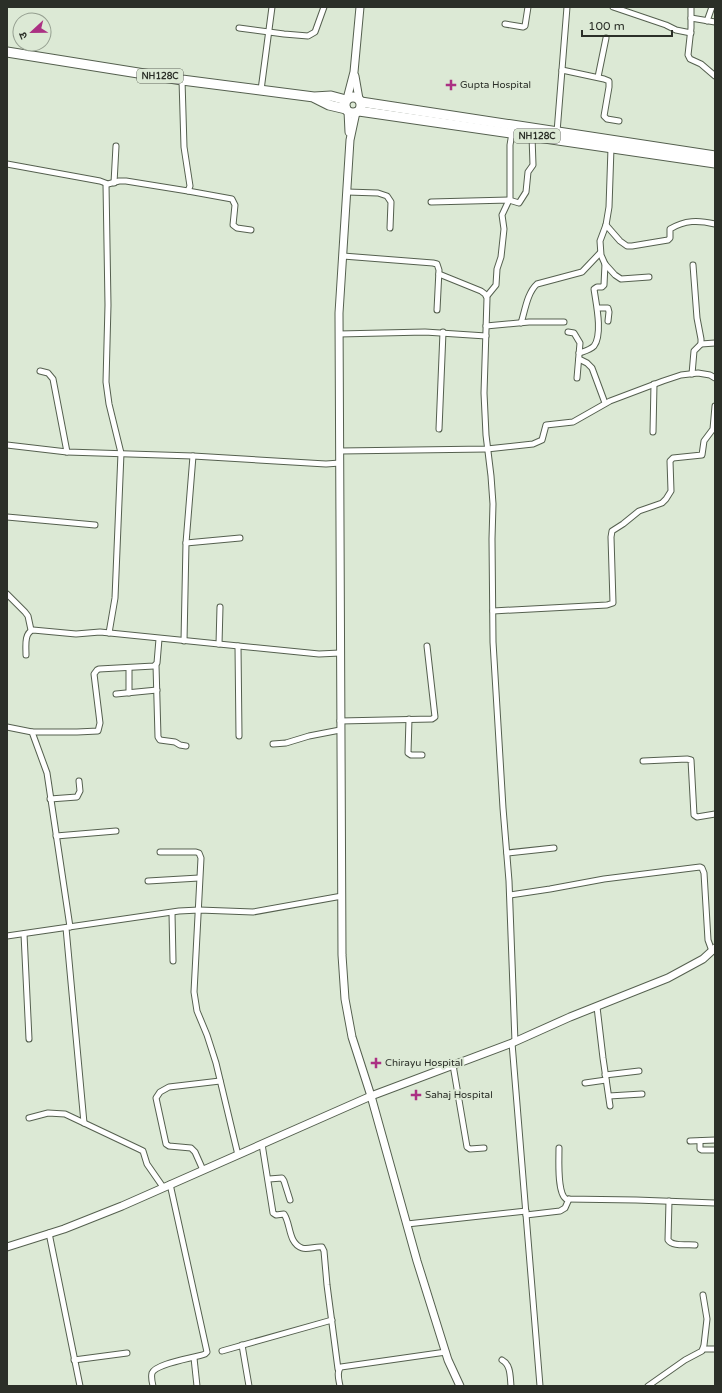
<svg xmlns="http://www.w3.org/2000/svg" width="722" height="1393" font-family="'Varela Round','Noto Sans Devanagari',sans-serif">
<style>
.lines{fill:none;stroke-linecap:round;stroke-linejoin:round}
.street-casing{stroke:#55604f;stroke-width:7}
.secondary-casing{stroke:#55604f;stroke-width:9}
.highway-casing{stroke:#55604f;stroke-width:11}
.street{stroke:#fff;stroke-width:5}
.secondary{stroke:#fff;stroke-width:7}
.highway{stroke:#fff;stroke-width:9}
.poi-dot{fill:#ab3083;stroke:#dce9d5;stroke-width:1.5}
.labels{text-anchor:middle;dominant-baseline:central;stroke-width:4;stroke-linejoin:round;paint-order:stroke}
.shield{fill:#dce9d5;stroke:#60675c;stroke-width:1}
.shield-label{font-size:9px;font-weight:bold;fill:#2b2f28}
.poi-label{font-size:10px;fill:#2b2f28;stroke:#dce9d5;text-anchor:start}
</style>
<rect width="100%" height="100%" fill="#dce9d5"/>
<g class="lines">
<g class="street-casing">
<g id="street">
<polyline points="613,7 666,25 676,30 691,33"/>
<polyline points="691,7 691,28 688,55 690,59 701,64 715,76"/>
<polyline points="691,18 715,22"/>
<polyline points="707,21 712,7"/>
<polyline points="505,24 523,27 525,26 528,7"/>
<polyline points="239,28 284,34 308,36 315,32 324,7"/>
<polyline points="562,70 604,79 609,81 609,87 604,116 607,119 619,121"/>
<polyline points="598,77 606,38"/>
<polyline points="261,90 272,7"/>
<polyline points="557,132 567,7"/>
<polyline points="611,148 609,207 606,225 600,241 601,255 605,264 615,275 621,279 649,277"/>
<polyline points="7,164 100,181 108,184 119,181 126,181 188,191 190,186 184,147 182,80"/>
<polyline points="114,183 116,146"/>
<polyline points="106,184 108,305 106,382 109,404 121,453 115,598 109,633"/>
<polyline points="188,191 232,199 235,205 233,225 237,228 251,230"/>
<polyline points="347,192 378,193 387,196 391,202 390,228"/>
<polyline points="431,202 509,200 519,203 526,192 528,172 533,165 532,136"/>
<path d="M606,225L620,241L627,246H632L668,240L670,238V229C685,220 698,220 715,224"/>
<polyline points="343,256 433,263 437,264 439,270 437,310"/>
<polyline points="439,274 481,291 485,294 487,298 484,393 486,435 491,476 493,504 492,539 493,642 503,808 509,881 515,1042"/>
<polyline points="487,296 496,285 497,269 501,257 504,229 502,215 510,198 510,145 512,133"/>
<polyline points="598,308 608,308 609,312 608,321"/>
<path d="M521,323C525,311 527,293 537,284L582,272L600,253"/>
<polyline points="486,326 529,322 564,322"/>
<polyline points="568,332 574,333 580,343 577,378"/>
<polyline points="339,334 425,332 486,336"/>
<polyline points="701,344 715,343"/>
<path d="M579,353C585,351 590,350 594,346C603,334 596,303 594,289L597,287H602L604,285L605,264"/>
<polyline points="579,359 587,363 592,368 605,403"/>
<polyline points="40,371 48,373 53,379 67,452"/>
<polyline points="692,374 694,351 701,344 701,339 697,318 693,265"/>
<polyline points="439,429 443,332"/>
<polyline points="653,432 654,384"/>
<polyline points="7,445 67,452 193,456 326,464 340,463"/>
<polyline points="340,451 487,449 533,444 542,440 546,425 573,422 610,401 663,381 681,375 698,373 710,375 715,378"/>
<polyline points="7,517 95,525"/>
<polyline points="186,543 240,538"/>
<polyline points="7,594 25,612 28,616 31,630"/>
<polyline points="493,611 607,605 613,603 611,537 612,531 623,524 639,511 662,503 666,499 671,491 670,461 673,458 702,455 704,441 713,429 715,406"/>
<polyline points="184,641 186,543 193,456"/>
<polyline points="219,644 220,607"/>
<polyline points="238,646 239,736"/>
<path d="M26,655C26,646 24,633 33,630L76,634L100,632L319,654L340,653"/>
<polyline points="156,665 158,737 160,740 175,742 180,745 186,746"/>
<polyline points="129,693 129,668"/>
<polyline points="116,694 157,690"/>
<polyline points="409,719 408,753 411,755 422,755"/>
<polyline points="340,721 432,719 435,717 427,646"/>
<polyline points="7,727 32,732 47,773 70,927"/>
<polyline points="32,732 77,732 98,731 100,723 94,674 97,670 99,669 154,666 157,663 159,639"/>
<polyline points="273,744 286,743 309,736 340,730"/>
<polyline points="643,761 687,759 691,760 694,815 697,817 715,814"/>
<polyline points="50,799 77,797 80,791 79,781"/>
<polyline points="56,836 116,831"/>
<polyline points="160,852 196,852 199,853 201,858 194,992 197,1011 207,1035 216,1063 238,1155"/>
<polyline points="507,853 554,848"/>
<polyline points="148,881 199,878"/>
<polyline points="510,895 550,889 604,879 700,867 702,868 704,873 708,940 712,951"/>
<polyline points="172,913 173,961"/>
<polyline points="66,928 84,1123"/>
<polyline points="24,934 29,1039"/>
<polyline points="7,936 179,911 199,910 253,912 342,896"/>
<polyline points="597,1007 603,1058 610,1106"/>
<polyline points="512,1043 540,1386"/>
<polyline points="453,1065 467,1147 470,1149 484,1148"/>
<polyline points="605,1075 639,1071"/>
<polyline points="585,1083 606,1080"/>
<polyline points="609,1096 642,1094"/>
<polyline points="29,1118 48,1113 65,1114 139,1149 143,1151 147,1164 163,1187"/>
<polyline points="690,1141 715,1140"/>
<polyline points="700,1141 700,1149 702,1150 715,1150"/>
<path d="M262,1144L273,1213L276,1215L284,1214C291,1224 288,1243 302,1248C308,1250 316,1246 322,1247L324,1251L327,1285L338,1369"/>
<path d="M559,1148C559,1159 557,1193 566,1199L636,1200L715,1203"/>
<polyline points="203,1170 195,1152 191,1148 169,1146 166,1144 156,1098 160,1092 169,1087 220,1081"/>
<polyline points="269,1179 282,1178 284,1181 290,1200"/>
<path d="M669,1201L668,1240C673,1247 686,1244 695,1245"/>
<polyline points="526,1215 560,1211 565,1208 569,1199"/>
<polyline points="407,1224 526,1211"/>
<polyline points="49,1233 80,1386"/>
<polyline points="242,1345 249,1386"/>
<polyline points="703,1349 715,1349"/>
<polyline points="222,1351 332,1320"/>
<polyline points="194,1358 197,1386"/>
<polyline points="74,1360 127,1353"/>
<path d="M502,1360C511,1365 510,1376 511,1386"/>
<path d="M153,1386C152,1382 151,1377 152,1373C156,1363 195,1358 205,1354L207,1352L170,1184"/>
<path d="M340,1386C339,1380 336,1372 341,1367L446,1352"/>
<polyline points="648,1386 685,1360 702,1351 704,1345 707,1319 703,1295"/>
</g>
</g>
<g class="secondary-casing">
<g id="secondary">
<polyline points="355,76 359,99"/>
<polyline points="347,99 354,72 360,7"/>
<polyline points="348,111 349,132"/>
<polyline points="356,112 350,140 339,313 342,955 345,999 352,1037 371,1096 417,1261 448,1360 460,1386"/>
<polyline points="7,1247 64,1229 122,1206 371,1096 512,1043 570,1017 668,978 703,959 715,948"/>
</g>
</g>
<g class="highway-casing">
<g id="highway">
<polyline points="7,52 182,80 314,97 331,96 346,100"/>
<circle cx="353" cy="105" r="8"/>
<polyline points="315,98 329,105 346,109"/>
<polyline points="361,102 715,156"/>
<polyline points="359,111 715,163"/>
</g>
</g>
<use href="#street" class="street"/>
<use href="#secondary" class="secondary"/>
<use href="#highway" class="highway"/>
</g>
<g class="poi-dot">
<path d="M449 79h4v4h4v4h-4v4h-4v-4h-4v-4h4z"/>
<path d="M374 1057h4v4h4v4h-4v4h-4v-4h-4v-4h4z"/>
<path d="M414 1089h4v4h4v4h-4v4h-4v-4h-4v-4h4z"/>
</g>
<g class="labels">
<g class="shield">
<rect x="137" y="69" width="46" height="14" rx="3"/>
<rect x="514" y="129" width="46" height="14" rx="3"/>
</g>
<g class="shield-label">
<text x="160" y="76">NH128C</text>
<text x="537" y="136">NH128C</text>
</g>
<g class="poi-label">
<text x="460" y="85">Gupta Hospital</text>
<text x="385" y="1063">Chirayu Hospital</text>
<text x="425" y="1095">Sahaj Hospital</text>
</g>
</g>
<rect width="722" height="1393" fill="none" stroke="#2b2f28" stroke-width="16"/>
<g transform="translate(32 32) rotate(248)"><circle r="19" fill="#dce9d5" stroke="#959f90"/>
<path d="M0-3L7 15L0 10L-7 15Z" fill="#ab3083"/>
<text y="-6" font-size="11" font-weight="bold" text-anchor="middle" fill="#2b2f28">उ</text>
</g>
<path d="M582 30v6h90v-6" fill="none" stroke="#2b2f28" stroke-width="2"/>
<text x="588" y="30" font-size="12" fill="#2b2f28" stroke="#dce9d5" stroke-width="3" paint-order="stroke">100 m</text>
</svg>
